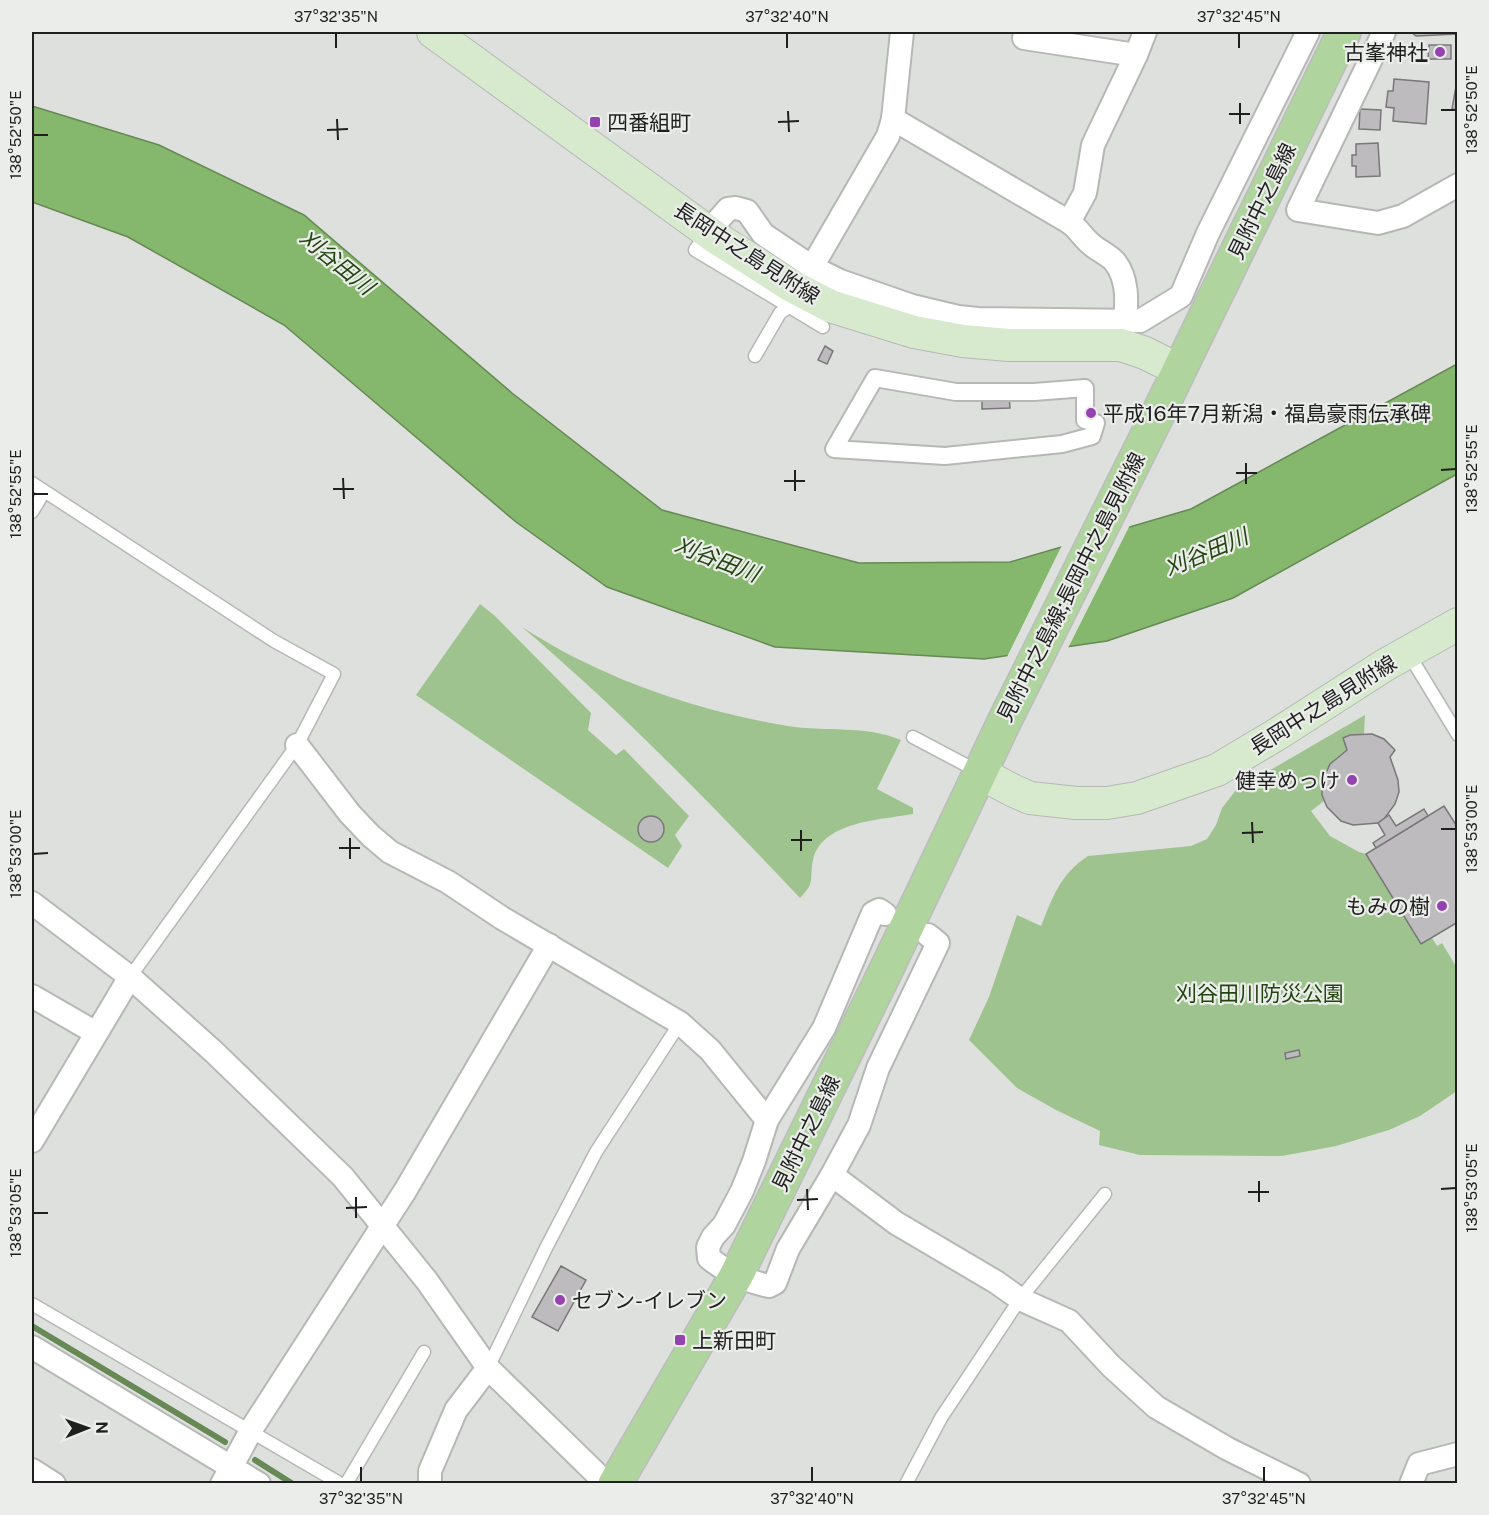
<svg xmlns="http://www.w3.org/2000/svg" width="1489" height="1515" font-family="'Public Sans','Noto Sans JP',sans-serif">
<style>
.green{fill:#9fc38f}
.water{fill:#85b76c;stroke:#668955;stroke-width:1.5}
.pier{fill:#dee0dd}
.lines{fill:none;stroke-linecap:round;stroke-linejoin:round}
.stream{stroke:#668955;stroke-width:6}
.building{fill:#bebbbe;stroke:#797779;stroke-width:1.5}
.service-casing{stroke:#b6b8b5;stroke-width:15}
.pedestrian-casing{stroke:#b6b8b5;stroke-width:20}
.minor-casing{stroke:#b6b8b5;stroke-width:26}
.secondary-casing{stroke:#b6b8b5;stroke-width:34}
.primary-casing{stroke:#bcbcbc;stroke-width:36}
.service{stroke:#fff;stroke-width:12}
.pedestrian{stroke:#fff;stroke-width:16}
.minor{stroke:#fff;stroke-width:22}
.secondary{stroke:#d8eace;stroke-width:32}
.primary{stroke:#b0d49e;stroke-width:33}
.ticks{fill:none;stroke:#1e1f1e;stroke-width:2}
.poi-dot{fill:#9442b0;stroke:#ebedea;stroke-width:2}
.labels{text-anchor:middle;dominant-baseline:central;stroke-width:4.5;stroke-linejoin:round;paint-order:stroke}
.poi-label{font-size:21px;fill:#1e1f1e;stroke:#ebedea;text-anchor:start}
.street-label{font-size:21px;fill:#1e1f1e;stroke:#ebedea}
.park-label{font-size:21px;fill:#23440f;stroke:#ebedea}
.water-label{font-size:22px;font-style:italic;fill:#244410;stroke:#ebedea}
.neatline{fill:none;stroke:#1e1f1e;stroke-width:2}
.ticks-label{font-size:15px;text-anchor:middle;fill:#1e1f1e}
</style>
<rect width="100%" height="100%" fill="#dee0dd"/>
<g class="green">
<polygon points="480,604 494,615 591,713 588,730 616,755 624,749 689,816 675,835 682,846 668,868 416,695"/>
<path d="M522,627C540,638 559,650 578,659C643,692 716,714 788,726C826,732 865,725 901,740L877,789L913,808V814C881,820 822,821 813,860C809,880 816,882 800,898C712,805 620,710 522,627Z"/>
<path d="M1365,715L1364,734L1350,735L1343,738L1347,750C1328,761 1317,778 1324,801L1311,811L1330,836L1359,852L1366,854L1421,944L1432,938L1437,946L1442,943L1457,968V1091L1420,1116L1389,1130L1336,1146L1282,1156L1140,1155L1099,1145L1100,1131L1056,1110L1017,1088L969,1040L989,997L1017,915L1041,926C1053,897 1060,874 1088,856L1191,846L1207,839L1216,825L1222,808L1236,790Z"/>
</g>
<polygon class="water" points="32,106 159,145 304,215 512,393 662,510 859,563 1010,562 1191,509 1457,364 1457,474 1233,598 1107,641 984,659 775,647 607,587 516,522 284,325 128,237 32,202"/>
<polygon class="pier" points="1131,523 1067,650 1006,659 1063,543"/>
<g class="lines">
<g class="stream">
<polyline points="32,1326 225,1442"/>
<polyline points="255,1460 293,1484"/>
</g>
</g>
<g class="building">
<polygon points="1411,32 1456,32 1457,34 1416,36"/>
<polygon points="1429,45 1451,45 1451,59 1428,59"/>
<polygon points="1394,79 1429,82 1426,124 1393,121 1394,108 1386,107 1388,91 1393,91"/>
<polygon points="1457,81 1458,81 1458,110 1452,109"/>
<polygon points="1360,109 1381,110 1380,130 1359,129"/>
<polygon points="1378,143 1380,176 1356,177 1356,166 1352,166 1352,155 1356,155 1356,144"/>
<polygon points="825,346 833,351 827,364 818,360"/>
<polygon points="1009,395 1010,408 982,409 982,396"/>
<polygon points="1372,734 1384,739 1395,750 1390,757 1398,780 1399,792 1395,804 1384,819 1378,823 1353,825 1341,821 1327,807 1322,795 1322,782 1330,764 1347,750 1343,738 1350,735"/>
<polygon points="1444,806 1458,828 1458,922 1421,944 1366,854"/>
<polygon points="1424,809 1428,816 1376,848 1373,843 1385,835 1378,823 1389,815 1396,826"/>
<circle cx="651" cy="829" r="13"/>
<polygon points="1299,1050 1300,1056 1286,1059 1285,1053"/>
<polygon points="561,1266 586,1280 558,1331 532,1317"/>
</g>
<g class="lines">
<g class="service-casing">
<g id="service">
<polyline points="707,233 695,250 823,327"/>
<polyline points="755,356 780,313 794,303"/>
<polyline points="32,483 274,641 334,674 297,745 130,977"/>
<polyline points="32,512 44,492"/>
<polyline points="1408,653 1458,735"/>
<polyline points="913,737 979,772"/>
<polyline points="32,1304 341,1484"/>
<polyline points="488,1368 546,1248 596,1152 680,1023"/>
<polyline points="346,1484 424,1352"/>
<polyline points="906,1484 941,1418 1020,1299 1105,1194"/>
</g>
</g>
<g class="pedestrian-casing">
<polygon id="pedestrian" points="875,378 956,392 1034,392 1085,388 1085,420 1096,423 1092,436 1062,444 945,456 834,449"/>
</g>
<g class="minor-casing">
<g id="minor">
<polyline points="1384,32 1298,210 1378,223 1403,216 1458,185"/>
<polyline points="1024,38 1136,55 1145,32"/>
<polyline points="893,119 1069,222"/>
<polyline points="708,232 728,209 736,208 747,211 763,234 812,267 840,281 912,306 958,317 978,319 1140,321 1181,296 1208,233 1308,32"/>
<polyline points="812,267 888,136 893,119 902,32"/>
<path d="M1125,321C1127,301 1128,279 1115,262C1109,255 1099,251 1092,245C1083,238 1078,228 1069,222L1085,193L1093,145L1136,55"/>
<polyline points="297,745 350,814 371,836 390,852 448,882 502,918 680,1023 710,1050 767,1120"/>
<polyline points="32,903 130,977 214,1052 343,1177 427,1281 488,1368 607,1484"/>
<path d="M885,914L879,910L873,913L824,1028L767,1120L754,1161L742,1191L724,1225L713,1237L708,1247L709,1258C727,1273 746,1281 769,1286L775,1283L788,1249L832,1175L859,1125L878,1068L938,943L928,935"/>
<polyline points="32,996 96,1033"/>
<polyline points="32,1141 130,977"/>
<polyline points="832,1175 896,1223 996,1282 1020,1299 1069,1321 1111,1366 1156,1407 1228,1449 1299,1484"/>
<polyline points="32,1347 259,1484"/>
<polyline points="32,1470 54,1484"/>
<polyline points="222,1484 254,1425 405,1191 549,945"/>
<polyline points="430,1484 430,1471 456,1410 488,1368"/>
<polyline points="1411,1484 1419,1464 1458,1454"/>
</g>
</g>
<g class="secondary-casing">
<g id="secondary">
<polyline points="433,32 715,237 790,285 830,306 914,332 963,341 1009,345 1121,345 1145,353 1179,370"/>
<polyline points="980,773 1014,791 1030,798 1076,803 1107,803 1137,798 1217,770 1279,733 1385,665 1458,624"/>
</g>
</g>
<g class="primary-casing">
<polyline id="primary" points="615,1484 736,1276 888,966 1005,720 1157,416 1344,32"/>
</g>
<use href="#service" class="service"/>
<use href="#pedestrian" class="pedestrian"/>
<use href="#minor" class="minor"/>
<use href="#secondary" class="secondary"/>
<use href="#primary" class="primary"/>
</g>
<path class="ticks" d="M336,33V48M787,33V48M1239,33V48M1240,103V124M1441,110H1456M788,111L789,132M1229,114H1250M337,119L338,140M778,122L799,121M327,130L348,129M33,135H48M1246,463V484M795,470V491M1441,470L1456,469M1236,473H1257M343,478L344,499M784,481H805M333,489H354M33,494H48M1252,822L1253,843M1441,829H1456M801,830V851M1242,833L1263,832M350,838V859M791,840H812M339,848H360M33,854L48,853M1259,1181V1202M807,1189L808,1210M1441,1189L1456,1188M1248,1192H1269M356,1197V1218M797,1200L818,1199M346,1208L367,1207M33,1213H48M361,1467V1482M812,1467V1482M1264,1467V1482"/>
<g class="poi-dot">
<circle cx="1440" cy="52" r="6"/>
<rect x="589" y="116" width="12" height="12" rx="3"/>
<circle cx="1091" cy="413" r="6"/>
<circle cx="1352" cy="780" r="6"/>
<circle cx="1442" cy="906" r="6"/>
<circle cx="560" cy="1300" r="6"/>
<rect x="674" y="1334" width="12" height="12" rx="3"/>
</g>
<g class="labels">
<g class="poi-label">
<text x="1428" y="52" text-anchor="end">古峯神社</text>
<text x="607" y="122">四番組町</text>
<text x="1103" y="413">平成16年7月新潟・福島豪雨伝承碑</text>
<text x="1340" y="780" text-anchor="end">健幸めっけ</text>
<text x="1430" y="906" text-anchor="end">もみの樹</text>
<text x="572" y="1300">セブン-イレブン</text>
<text x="692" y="1340">上新田町</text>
</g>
<g class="street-label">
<text transform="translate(1262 201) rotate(-64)">見附中之島線</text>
<text transform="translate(747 253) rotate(33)">長岡中之島見附線</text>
<text transform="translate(1071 587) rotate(-63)">見附中之島線;長岡中之島見附線</text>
<text transform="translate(1323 705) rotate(-32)">長岡中之島見附線</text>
<text transform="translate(806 1133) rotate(-64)">見附中之島線</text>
</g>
<g class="park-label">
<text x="1260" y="993">刈谷田川防災公園</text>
</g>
<g class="water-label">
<text transform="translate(337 262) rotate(39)">刈谷田川</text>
<text transform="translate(1206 552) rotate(-23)">刈谷田川</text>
<text transform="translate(717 559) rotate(21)">刈谷田川</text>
</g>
</g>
<rect width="1489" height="1515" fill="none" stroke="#ebedea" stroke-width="66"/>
<g transform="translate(87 1428) rotate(89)" stroke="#ebedea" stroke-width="4.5" paint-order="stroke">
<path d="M0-4.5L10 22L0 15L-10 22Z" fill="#1e1f1e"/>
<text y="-9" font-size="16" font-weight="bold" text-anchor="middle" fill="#1e1f1e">N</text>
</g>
<rect x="33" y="33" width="1423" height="1449" class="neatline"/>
<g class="ticks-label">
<text x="336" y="22">37°32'35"N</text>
<text x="787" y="22">37°32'40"N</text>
<text x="1239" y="22">37°32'45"N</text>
<text transform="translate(1472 110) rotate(-90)" y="5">138°52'50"E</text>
<text transform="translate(16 135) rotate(-90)" y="5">138°52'50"E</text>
<text transform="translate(1472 469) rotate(-90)" y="5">138°52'55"E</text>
<text transform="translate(16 494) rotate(-90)" y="5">138°52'55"E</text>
<text transform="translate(1472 829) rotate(-90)" y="5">138°53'00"E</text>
<text transform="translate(16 854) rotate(-90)" y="5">138°53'00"E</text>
<text transform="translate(1472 1188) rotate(-90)" y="5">138°53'05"E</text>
<text transform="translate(16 1213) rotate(-90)" y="5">138°53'05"E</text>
<text x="361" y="1504">37°32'35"N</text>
<text x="812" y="1504">37°32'40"N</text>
<text x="1264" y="1504">37°32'45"N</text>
</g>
</svg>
